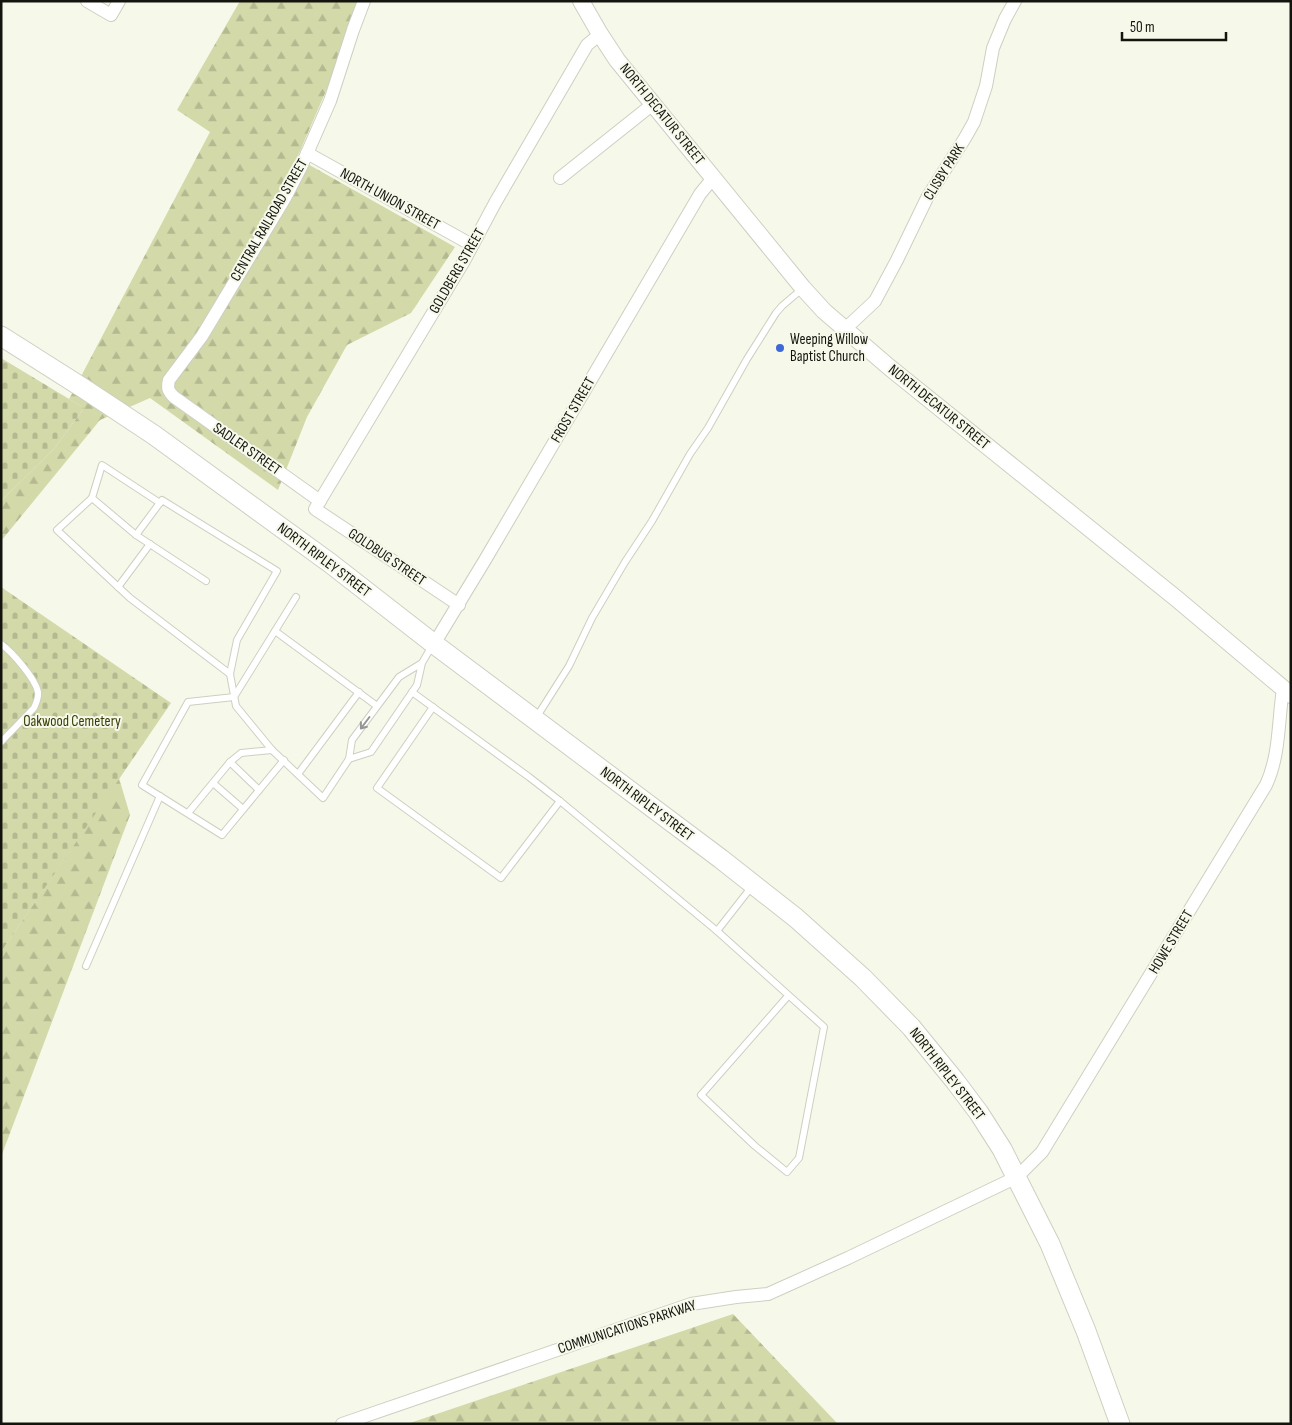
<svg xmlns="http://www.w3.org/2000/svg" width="1292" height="1425" font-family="'Sofia Sans Condensed',sans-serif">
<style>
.forest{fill:url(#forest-firs)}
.cemetery{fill:url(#cemetery-stones)}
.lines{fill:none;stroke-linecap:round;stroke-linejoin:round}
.service-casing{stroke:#cdcfc1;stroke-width:8}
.minor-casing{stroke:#cdcfc1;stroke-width:14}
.tertiary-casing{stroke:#cdcfc1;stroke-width:18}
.secondary-casing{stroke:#cdcfc1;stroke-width:21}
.service{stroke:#fff;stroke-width:6}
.minor{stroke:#fff;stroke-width:12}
.tertiary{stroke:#fff;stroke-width:16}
.secondary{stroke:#fff;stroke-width:19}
.oneway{stroke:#959593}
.poi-dot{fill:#3e67d8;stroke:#f6f9ea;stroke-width:2}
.labels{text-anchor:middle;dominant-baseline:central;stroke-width:4;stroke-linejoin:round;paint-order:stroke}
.street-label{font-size:15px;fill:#14140f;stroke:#f6f9ea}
.poi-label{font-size:15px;fill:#14140f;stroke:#f6f9ea;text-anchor:start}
.park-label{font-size:15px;fill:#393d03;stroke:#f6f9ea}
</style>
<defs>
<pattern id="forest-firs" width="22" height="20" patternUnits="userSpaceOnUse" patternTransform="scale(1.25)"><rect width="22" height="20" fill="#d3d9a9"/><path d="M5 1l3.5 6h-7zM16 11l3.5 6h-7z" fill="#b4b990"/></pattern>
<pattern id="cemetery-stones" width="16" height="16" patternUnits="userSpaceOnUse" patternTransform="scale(1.25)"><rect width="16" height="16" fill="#d3d9a9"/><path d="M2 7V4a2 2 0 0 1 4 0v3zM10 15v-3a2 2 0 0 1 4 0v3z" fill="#b4b990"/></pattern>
</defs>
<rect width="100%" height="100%" fill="#f6f9ea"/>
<g class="forest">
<polygon points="240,1 360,1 335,70 297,158 455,247 411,313 347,345 307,417 278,490 150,398 100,420 1,541 1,501 54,449 84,408 69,399 210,132 177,110"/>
<polygon points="119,778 130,815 1,1157 1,952"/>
<polygon points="733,1314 838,1424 407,1424"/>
</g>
<g class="cemetery">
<polygon points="1,358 84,408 54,449 1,501"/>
<polygon points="1,587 171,703 1,952"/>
</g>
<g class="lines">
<g class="service-casing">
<g id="service">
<polyline points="92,498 57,530 130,598 230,674"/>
<polyline points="136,535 92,498 102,465 160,503"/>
<polyline points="206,581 136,535 162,500 277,571 237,640 230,674 236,706 272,750 323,798 349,759"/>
<polyline points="118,587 150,544"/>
<polyline points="275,631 377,706"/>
<path d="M1,644C12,652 35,678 38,692C39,698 36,703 34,708L1,742"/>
<polyline points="422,663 399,677 352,740 349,759 371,752 417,685 422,663 433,644"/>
<polyline points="412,692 529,777 560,801 717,931 753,885"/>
<polyline points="433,707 377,788 501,878 560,801"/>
<polyline points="536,718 569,666 592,618 625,562 652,521 690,454 708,428 747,359 776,313 782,306 802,289"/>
<polyline points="284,760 222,835 142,785 188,702 234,697 296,597"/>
<polyline points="230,762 259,790"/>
<polyline points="298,774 359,692"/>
<polyline points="213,783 243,809"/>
<polyline points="188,813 230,762 241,753 272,750"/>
<polyline points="717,931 824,1027 799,1158 787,1172 755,1146 701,1095 788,996"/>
<polyline points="86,966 160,796"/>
</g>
</g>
<g class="minor-casing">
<g id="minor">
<polyline points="87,1 111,15 119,1"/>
<polyline points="307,153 472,245"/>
<polyline points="560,178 653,104"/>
<polyline points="845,329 875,301 897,260 927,198 965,138 974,122 986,86 993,48 1005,19 1015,1"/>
<path d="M320,501L174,397C168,391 167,388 169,380L202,336L285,198L301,167L330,101L353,30L364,1"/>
<polyline points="459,605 315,509 464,261 495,203 587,45 600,34"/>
<polyline points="434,644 485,560 700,194 713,178"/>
<path d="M342,1424L691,1304L736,1297L768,1294L848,1258L1017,1177L1042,1152L1266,785C1280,755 1278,721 1283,689"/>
</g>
</g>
<g class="tertiary-casing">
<polyline id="tertiary" points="581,1 600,34 617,60 803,288 824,311 889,367 1177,599 1291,695"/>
</g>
<g class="secondary-casing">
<polyline id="secondary" points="1,336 83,388 154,435 330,563 434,644 721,859 796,918 863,978 911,1027 955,1081 979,1113 1002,1149 1050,1244 1086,1331 1120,1424"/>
</g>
<use href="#service" class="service"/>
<use href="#minor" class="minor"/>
<use href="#tertiary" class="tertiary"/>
<use href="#secondary" class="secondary"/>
</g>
<defs><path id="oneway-shaft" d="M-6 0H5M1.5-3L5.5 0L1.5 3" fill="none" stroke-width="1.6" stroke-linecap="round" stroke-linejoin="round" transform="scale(1.25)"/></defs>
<use class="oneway" href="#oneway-shaft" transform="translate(365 723) rotate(127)"/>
<circle class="poi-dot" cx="780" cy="348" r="5"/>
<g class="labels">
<g class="street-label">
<text transform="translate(662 114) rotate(51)">NORTH DECATUR STREET</text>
<text transform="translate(944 172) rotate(-58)">CLISBY PARK</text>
<text transform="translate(390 199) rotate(29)">NORTH UNION STREET</text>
<text transform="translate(269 220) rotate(-60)">CENTRAL RAILROAD STREET</text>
<text transform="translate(457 271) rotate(-60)">GOLDBERG STREET</text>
<text transform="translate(939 407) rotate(39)">NORTH DECATUR STREET</text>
<text transform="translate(573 410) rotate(-60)">FROST STREET</text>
<text transform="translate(247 449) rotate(35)">SADLER STREET</text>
<text transform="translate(387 557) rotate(34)">GOLDBUG STREET</text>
<text transform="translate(324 560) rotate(37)">NORTH RIPLEY STREET</text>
<text transform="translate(647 804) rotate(37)">NORTH RIPLEY STREET</text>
<text transform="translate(1171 942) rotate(-59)">HOWE STREET</text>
<text transform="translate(947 1074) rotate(52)">NORTH RIPLEY STREET</text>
<text transform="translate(627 1327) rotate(-18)">COMMUNICATIONS PARKWAY</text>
</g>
<g class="poi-label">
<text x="790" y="339">Weeping Willow<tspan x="790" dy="17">Baptist Church</tspan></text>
</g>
<g class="park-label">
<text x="72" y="721">Oakwood Cemetery</text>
</g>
</g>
<rect width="1292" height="1425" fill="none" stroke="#14140f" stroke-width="5"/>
<path d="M1122 32v8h104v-8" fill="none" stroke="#14140f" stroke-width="2.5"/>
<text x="1130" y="32" font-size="15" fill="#14140f" stroke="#f6f9ea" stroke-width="4" paint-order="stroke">50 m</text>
</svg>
